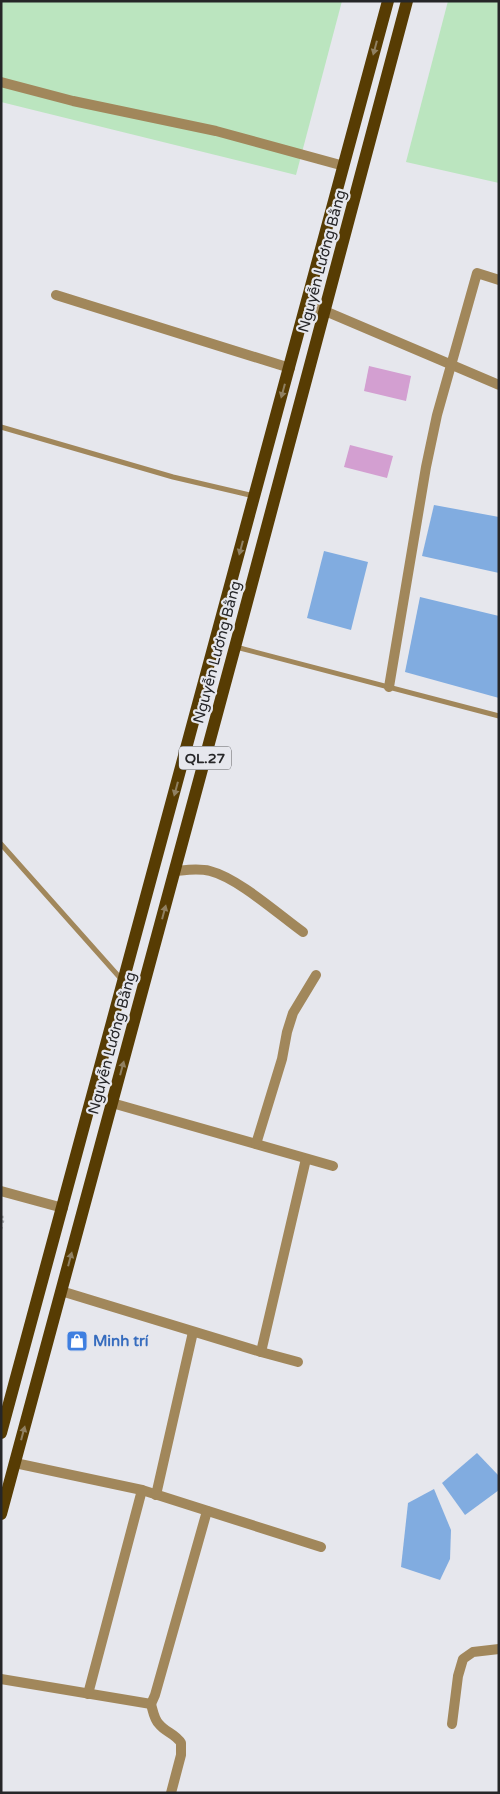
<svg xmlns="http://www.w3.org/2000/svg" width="500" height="1794" font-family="'Varela Round',sans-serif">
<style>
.green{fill:#bbe5bf}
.water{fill:#81ace0}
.building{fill:#d39fd1}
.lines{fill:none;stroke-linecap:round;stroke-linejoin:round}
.path{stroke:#acadb2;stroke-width:2.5;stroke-dasharray:2.5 4;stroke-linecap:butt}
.lane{stroke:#a1875b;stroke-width:5}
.street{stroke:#a1875b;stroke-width:10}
.primary{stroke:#573c03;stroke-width:12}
.oneway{fill:#908061}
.labels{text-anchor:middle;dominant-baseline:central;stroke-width:4.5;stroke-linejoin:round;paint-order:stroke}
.shield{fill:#e6e7ed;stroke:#606063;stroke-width:1}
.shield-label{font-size:14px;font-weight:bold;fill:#262628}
.street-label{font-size:15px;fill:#262628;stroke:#e6e7ed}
.shop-label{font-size:15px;font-weight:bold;fill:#366cbe;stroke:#e6e7ed;text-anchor:start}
</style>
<rect width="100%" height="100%" fill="#e6e7ed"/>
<g class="green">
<polygon points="1,1 342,1 296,175 1,102"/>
<polygon points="448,1 499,1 499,183 406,162"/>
</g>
<g class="water">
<polygon points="434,505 499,517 499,573 422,556"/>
<polygon points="324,551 368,562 351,630 307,618"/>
<polygon points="420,597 499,616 499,698 405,672"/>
<polygon points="477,1453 499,1476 499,1490 465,1515 442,1483"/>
<polygon points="434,1489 451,1530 450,1559 440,1580 401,1567 408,1503"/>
</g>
<g class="building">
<polygon points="369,366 411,376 406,401 364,391"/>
<polygon points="350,445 393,456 387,478 344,467"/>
</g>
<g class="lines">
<polyline class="path" points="1,1217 4,1217 1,1229"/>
<g class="lane">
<polyline points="1,427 173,477 254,496"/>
<polyline points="236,647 499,716"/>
<polyline points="1,844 122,980"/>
</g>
<g class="street">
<polyline points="1,82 73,101 216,131 344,166"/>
<polyline points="56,295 290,368"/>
<polyline points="307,306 325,311 499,385"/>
<polyline points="389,687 426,467 437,415 477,273 499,280"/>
<path d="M175,871C187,870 198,868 210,871C238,878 278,914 303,932"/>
<polyline points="112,1103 333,1166"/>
<polyline points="256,1144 282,1059 287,1032 293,1013 316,975"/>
<polyline points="1,1191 63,1208"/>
<polyline points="61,1291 261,1352 306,1159"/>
<polyline points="261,1352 298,1362"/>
<polyline points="15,1463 142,1490 321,1547"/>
<polyline points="156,1495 193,1332"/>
<polyline points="1,1679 151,1704 155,1695 207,1511"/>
<polyline points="88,1694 142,1490"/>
<path d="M151,1704C153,1711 154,1719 159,1724C165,1732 176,1734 181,1743V1755L171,1793"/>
<polyline points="452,1724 458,1676 463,1659 473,1652 499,1649"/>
</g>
<g class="primary">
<polyline points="1,1433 388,1"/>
<polyline points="1,1514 235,647 407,1"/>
</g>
</g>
<defs><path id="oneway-solid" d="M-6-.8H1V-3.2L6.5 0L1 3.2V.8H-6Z" transform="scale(1.25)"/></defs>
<g class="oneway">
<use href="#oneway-solid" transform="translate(375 48) rotate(105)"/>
<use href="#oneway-solid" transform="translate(283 391) rotate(105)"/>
<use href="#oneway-solid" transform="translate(241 548) rotate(105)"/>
<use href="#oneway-solid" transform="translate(176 789) rotate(105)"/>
<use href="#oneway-solid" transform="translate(164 912) rotate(-75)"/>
<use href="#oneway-solid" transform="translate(122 1068) rotate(-75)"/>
<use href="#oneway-solid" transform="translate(70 1259) rotate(-75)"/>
<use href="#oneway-solid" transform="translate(23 1433) rotate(-75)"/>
</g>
<defs>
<g id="shop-square" transform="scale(1.125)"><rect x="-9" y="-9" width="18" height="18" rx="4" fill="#3f7fe0" stroke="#e6e7ed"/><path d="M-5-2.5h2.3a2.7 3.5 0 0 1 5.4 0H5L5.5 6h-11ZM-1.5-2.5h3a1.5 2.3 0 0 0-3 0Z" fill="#fff"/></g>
</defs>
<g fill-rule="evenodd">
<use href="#shop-square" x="77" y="1341"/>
</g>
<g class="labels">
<rect class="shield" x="179" y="746.5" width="52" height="23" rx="4"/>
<g class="shield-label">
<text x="205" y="758">QL.27</text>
</g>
<g class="street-label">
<text transform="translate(322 261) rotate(-75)">Nguyễn Lương Bằng</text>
<text transform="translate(217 652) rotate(-75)">Nguyễn Lương Bằng</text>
<text transform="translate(112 1043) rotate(-75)">Nguyễn Lương Bằng</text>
</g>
<g class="shop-label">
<text x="93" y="1341">Minh trí</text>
</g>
</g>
<rect width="500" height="1794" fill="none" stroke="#262628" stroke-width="5"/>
</svg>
